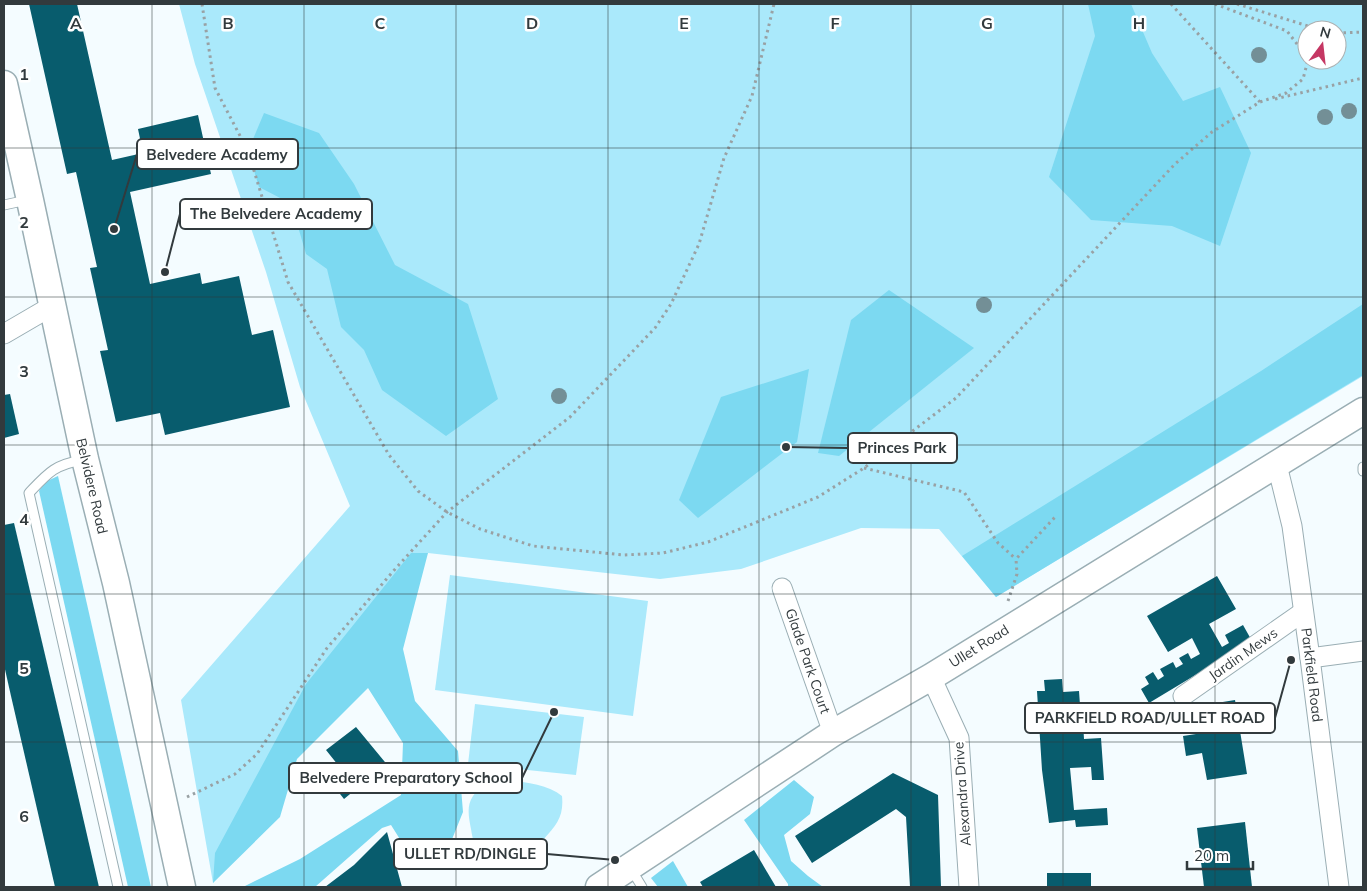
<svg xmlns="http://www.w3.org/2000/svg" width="1367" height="891" font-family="Mulish,sans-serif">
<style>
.green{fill:#aae9fb;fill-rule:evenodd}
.forest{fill:#7cd9f1}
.building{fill:#085c6d}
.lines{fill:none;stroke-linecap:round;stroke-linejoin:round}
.lane-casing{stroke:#9aaeb4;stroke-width:11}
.street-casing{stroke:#9aaeb4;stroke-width:21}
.secondary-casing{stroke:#9aaeb4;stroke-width:29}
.path{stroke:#99a1a4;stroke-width:3;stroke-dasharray:2.5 4;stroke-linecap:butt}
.lane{stroke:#fff;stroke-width:9}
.street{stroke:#fff;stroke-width:19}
.secondary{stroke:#fff;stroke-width:26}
.tree{fill:#738f96}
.grid{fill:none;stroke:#323a3d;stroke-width:1;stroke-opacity:0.55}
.labels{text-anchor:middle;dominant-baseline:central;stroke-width:5;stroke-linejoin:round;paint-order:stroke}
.street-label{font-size:14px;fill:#323a3d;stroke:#fff}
.grid-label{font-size:16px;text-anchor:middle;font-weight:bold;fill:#323a3d;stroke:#fff;stroke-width:5;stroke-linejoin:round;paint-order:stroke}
.leader{fill:none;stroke:#323a3d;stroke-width:2}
.callout-dot{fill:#323a3d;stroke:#fff;stroke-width:2}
.callout{fill:#fff;stroke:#323a3d;stroke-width:2}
.callout-label{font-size:15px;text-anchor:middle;font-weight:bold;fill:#323a3d}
</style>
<rect width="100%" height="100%" fill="#f4fcff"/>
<g class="green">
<path d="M179,4H1363V376L996,597L939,529L861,528L741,569L660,579L428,553L340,661L213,883L181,700L350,506L300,387L266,272L195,64ZM1307,30H1337V60H1307Z"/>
<polygon points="450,575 648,601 633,716 435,690"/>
<polygon points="475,704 584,717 576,775 468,764"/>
<path d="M491,780C511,780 545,782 562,796C564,816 557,825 543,840C538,845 533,852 527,857C521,862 510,865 502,865C480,867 474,848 471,829C469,818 466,806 473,796C478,789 485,785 491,780Z"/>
</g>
<g class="forest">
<polygon points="1088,4 1131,4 1152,53 1183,101 1220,87 1251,153 1220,246 1172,226 1091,220 1049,177 1095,36"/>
<polygon points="264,113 319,133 354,184 395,265 468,304 498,399 446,436 382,390 364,350 341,327 327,269 306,254 294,213 284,200 259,187 248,151"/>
<polygon points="889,290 974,348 839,456 818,453 851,320"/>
<polygon points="1363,304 1363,375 996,597 962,556 1261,371"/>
<polygon points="809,369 797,442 698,518 679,500 721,397"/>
<polygon points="58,476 151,887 128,887 39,491 45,482"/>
<polygon points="411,553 428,553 403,649 415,701 458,751 463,812 442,864 413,860 391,825 382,828 315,887 243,887 300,859 401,795 403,743 368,688 297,759 280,817 213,883 215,853 306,684"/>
<polygon points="794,780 814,797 810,814 784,835 791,861 808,876 823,887 788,887 788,884 744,820"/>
<polygon points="673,861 688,887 658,887 651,878"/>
</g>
<g class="building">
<polygon points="29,4 77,4 112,160 143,153 138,129 198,115 211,174 130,192 150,284 200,273 202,284 239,276 252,335 273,330 290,407 165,435 160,413 116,422 100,351 108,350 90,268 97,267 76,172 67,174"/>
<polygon points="10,394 19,434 4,438 4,395"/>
<polygon points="14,523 70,761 99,887 55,887 11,696 4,665 4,525"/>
<polygon points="1217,576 1236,609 1209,624 1222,647 1229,643 1225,635 1243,625 1252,641 1149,703 1141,689 1149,684 1145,677 1153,672 1158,680 1164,676 1160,669 1173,662 1176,668 1183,664 1179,658 1188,653 1191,659 1200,654 1192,638 1168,652 1147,616"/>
<polygon points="1062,679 1063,692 1079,691 1080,705 1091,704 1093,722 1083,722 1084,739 1101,738 1104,780 1092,780 1091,767 1070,768 1074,810 1107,808 1108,825 1076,827 1075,820 1049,823 1042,770 1037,691 1045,691 1044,680"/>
<polygon points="1235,700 1247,774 1207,780 1202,753 1186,756 1183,736 1196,734 1192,707"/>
<polygon points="356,727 394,773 368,794 361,785 344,799 329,780 342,770 326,750"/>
<polygon points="893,773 938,795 941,887 910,887 906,817 896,809 812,863 795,836"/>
<polygon points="1245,822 1252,887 1204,887 1197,828"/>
<polygon points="387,832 402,887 325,887 354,865"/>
<polygon points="754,850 776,887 703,887 700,882"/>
<rect x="1047" y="873" width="44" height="14"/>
</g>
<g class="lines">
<g class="lane-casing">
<g id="lane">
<polyline points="4,205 27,200"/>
<path d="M82,460C54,465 48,473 29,493L118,887"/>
<polyline points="1363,467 1363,471"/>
<polyline points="631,869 642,887"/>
</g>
</g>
<g class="street-casing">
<g id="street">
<polyline points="4,334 52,306"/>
<polyline points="1277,465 1292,526 1310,658 1339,887"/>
<polyline points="782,588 833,733"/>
<polyline points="1310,658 1363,651"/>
<polyline points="931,677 959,738 969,887"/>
<polyline points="1183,696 1303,612"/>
</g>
</g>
<g class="secondary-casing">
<g id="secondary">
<polyline points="4,84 30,200 85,459 116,583 182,887"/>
<polyline points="599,887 833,733 931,677 1363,411"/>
</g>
</g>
<g class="path">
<polyline points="202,4 215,88 248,151 288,282 389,455 418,491 447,512 480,529 533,546 624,555 663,553 708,542 818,497 864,468 956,398 1175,164 1212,132 1260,102 1286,93 1303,79 1308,60"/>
<polyline points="1171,4 1260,102"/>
<polyline points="1215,4 1287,31 1307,57"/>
<polyline points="1237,4 1321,30"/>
<polyline points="1337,33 1363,32"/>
<polyline points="1275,99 1363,78"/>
<polyline points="864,468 964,492 998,543 1016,559"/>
<polyline points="1008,601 1017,574 1016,559 1056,516"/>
<polyline points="187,797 235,774 257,754 327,648 396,568 447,512 570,417 655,328 671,304 699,244 724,158 752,96 774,4"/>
</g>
<use href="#lane" class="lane"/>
<use href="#street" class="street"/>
<use href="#secondary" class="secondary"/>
</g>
<g class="tree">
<circle cx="1259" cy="55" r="8"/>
<circle cx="1349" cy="111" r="8"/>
<circle cx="1325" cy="117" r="8"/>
<circle cx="984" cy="305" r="8"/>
<circle cx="559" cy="396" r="8"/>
</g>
<path class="grid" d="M152,4V887M304,4V887M456,4V887M608,4V887M759,4V887M911,4V887M1063,4V887M1215,4V887M4,148H1363M4,297H1363M4,445H1363M4,594H1363M4,742H1363"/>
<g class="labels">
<g class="street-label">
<text transform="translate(92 486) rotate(77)">Belvidere Road</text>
<text transform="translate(979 646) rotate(-32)">Ullet Road</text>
<text transform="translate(1243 654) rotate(-35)">Jardin Mews</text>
<text transform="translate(808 661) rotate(71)">Glade Park Court</text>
<text transform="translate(1312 675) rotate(83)">Parkfield Road</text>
<text transform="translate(962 794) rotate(-94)">Alexandra Drive</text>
</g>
</g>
<g class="grid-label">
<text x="76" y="29">A</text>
<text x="228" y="29">B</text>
<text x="380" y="29">C</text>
<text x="532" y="29">D</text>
<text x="684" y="29">E</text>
<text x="835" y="29">F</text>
<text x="987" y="29">G</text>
<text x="1139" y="29">H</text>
<text x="24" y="80">1</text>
<text x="24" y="228">2</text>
<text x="24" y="377">3</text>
<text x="24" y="525">4</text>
<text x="24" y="674">5</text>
<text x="24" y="822">6</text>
</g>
<path class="leader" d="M114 229L137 154M165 272L180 214M786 447L848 448M1291 660L1275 718M554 712L522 778M615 860L547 854"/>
<g class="callout-dot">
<circle cx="114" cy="229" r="5"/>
<circle cx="165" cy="272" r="5"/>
<circle cx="786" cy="447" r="5"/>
<circle cx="1291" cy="660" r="5"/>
<circle cx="554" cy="712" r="5"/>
<circle cx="615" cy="860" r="5"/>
</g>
<g class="callout">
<rect x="137" y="139" width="161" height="30" rx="5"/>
<rect x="180" y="199" width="192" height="30" rx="5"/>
<rect x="848" y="433" width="109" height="30" rx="5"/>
<rect x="1025" y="703" width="250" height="30" rx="5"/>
<rect x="289" y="763" width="233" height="30" rx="5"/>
<rect x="394" y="839" width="153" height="30" rx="5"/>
</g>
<g class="callout-label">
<text x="217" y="160">Belvedere Academy</text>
<text x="276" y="219">The Belvedere Academy</text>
<text x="902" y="453">Princes Park</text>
<text x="1150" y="723">PARKFIELD ROAD/ULLET ROAD</text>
<text x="406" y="783">Belvedere Preparatory School</text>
<text x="470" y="859">ULLET RD/DINGLE</text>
</g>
<rect width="1367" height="891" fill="none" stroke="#323a3d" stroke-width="10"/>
<g transform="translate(1322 45) rotate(15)"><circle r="24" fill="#ffffff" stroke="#adb0b1"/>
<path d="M0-4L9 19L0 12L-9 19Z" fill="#c53763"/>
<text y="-8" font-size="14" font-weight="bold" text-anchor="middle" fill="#323a3d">N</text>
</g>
<path d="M1187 861v8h66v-8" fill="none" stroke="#323a3d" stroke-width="2.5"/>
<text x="1194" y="861" font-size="15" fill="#323a3d" stroke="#ffffff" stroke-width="4" paint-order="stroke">20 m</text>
</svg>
